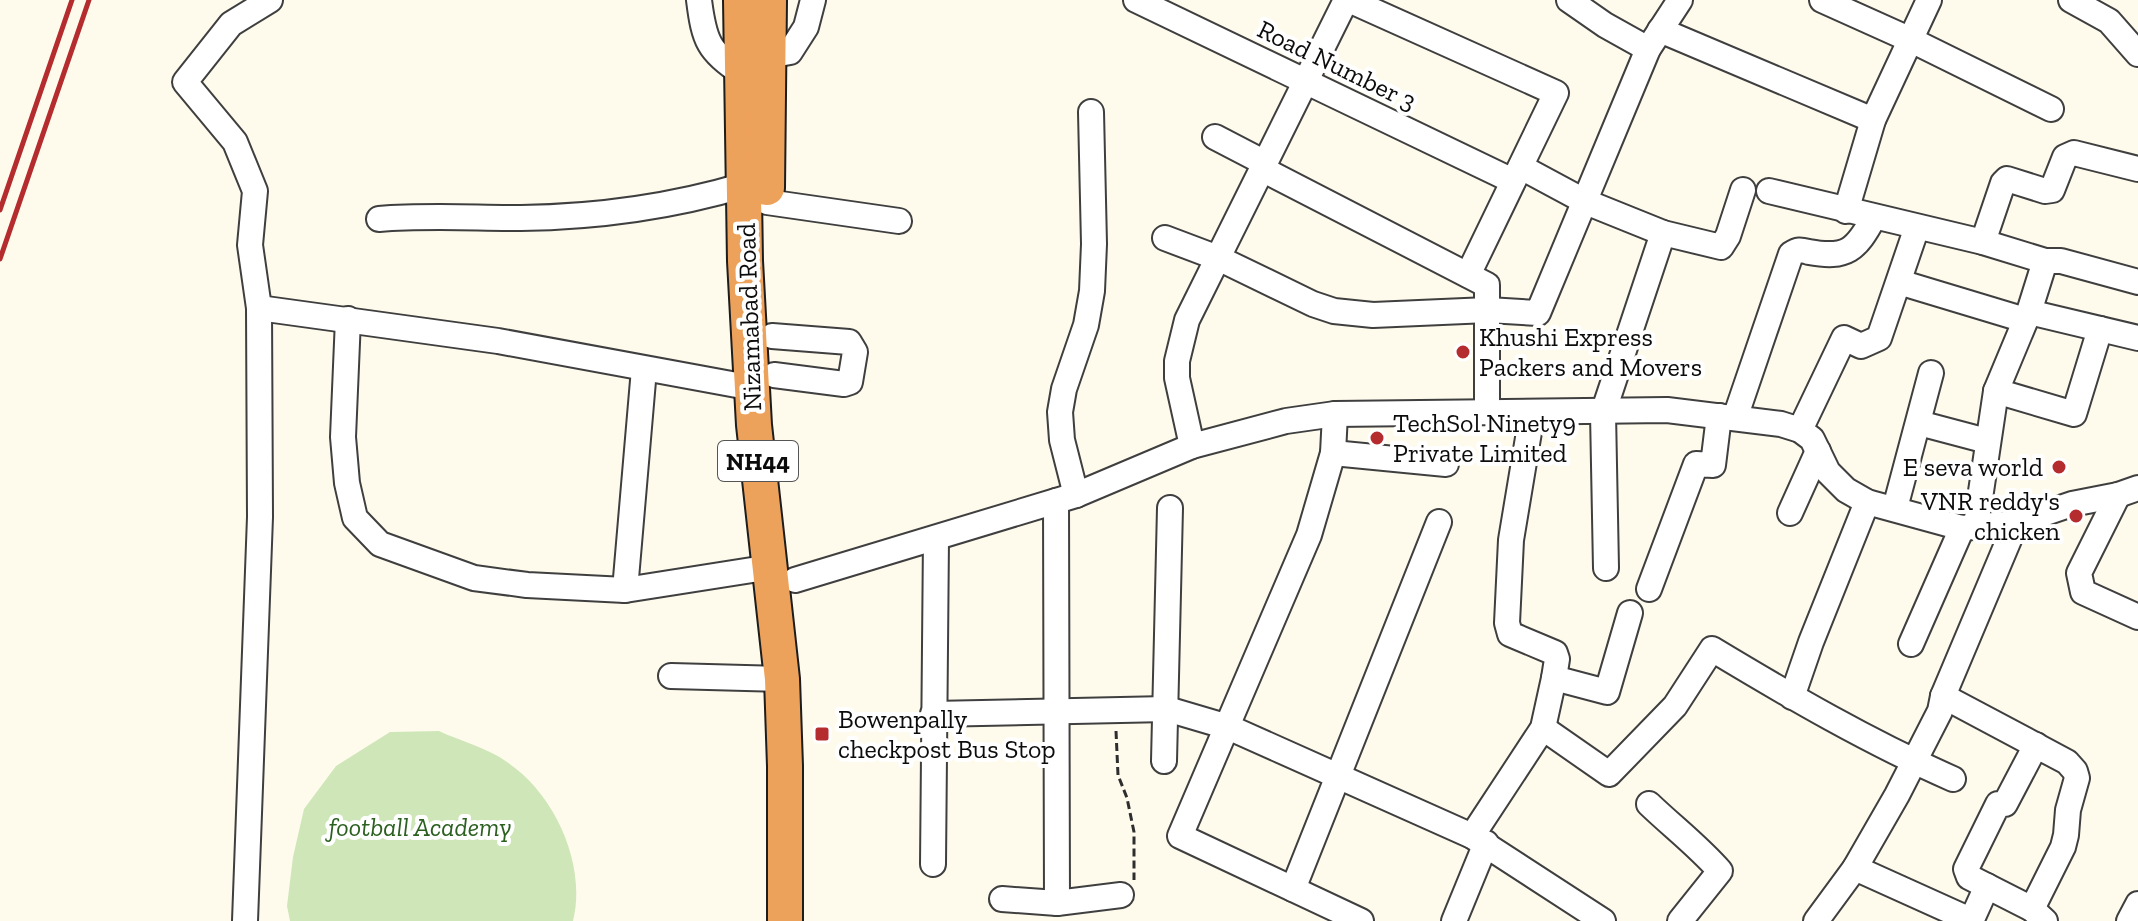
<svg xmlns="http://www.w3.org/2000/svg" width="2138" height="921" font-family="'Zilla Slab',serif">
<style>
.green{fill:#cfe6b8}
.lines{fill:none;stroke-linecap:round;stroke-linejoin:round}
.minor-casing{stroke:#3f3f3f;stroke-width:28}
.highway-casing{stroke:#1d1d1d;stroke-width:38}
.path{stroke:#2e2e2e;stroke-width:3;stroke-dasharray:8 4;stroke-linecap:butt}
.minor{stroke:#fff;stroke-width:24}
.highway{stroke:#eda25c;stroke-width:34}
.rail{stroke:#b52c2f;stroke-width:5}
.poi-dot{fill:#b52c2f;stroke:#fff;stroke-width:3}
.labels{text-anchor:middle;dominant-baseline:central;stroke-width:8;stroke-linejoin:round;paint-order:stroke}
.shield{fill:#fff;stroke:#555;stroke-width:2}
.shield-label{font-size:24px;font-weight:bold;fill:#0c0c0c}
.street-label{font-size:26px;fill:#0c0c0c;stroke:#fff}
.poi-label{font-size:26px;fill:#0c0c0c;stroke:#fff;text-anchor:start}
.park-label{font-size:26px;font-style:italic;fill:#2c6020;stroke:#fff}
</style>
<rect width="100%" height="100%" fill="#fefbed"/>
<path class="green" d="M439,731C460,741 488,748 507,762C555,794 587,865 573,921H290L287,906L293,857L304,809L336,766L390,732Z"/>
<g class="lines">
<g class="minor-casing">
<g id="minor">
<path d="M699,0C704,40 708,52 743,74"/>
<polyline points="1136,0 1513,181"/>
<polyline points="1349,0 1556,93 1468,275"/>
<polyline points="1569,0 1605,25 1648,49"/>
<polyline points="1822,0 1911,40 2051,109"/>
<polyline points="2071,0 2109,21 2138,54"/>
<polyline points="1660,30 1873,120"/>
<polyline points="768,56 790,52 806,27 813,0"/>
<polyline points="1215,137 1265,163"/>
<polyline points="1521,167 1586,202 1663,233 1721,247 1728,236 1743,190"/>
<polyline points="1262,169 1487,285 1487,412"/>
<polyline points="1769,191 1983,242 2045,261 2061,261 2138,282"/>
<polyline points="767,202 899,221"/>
<polyline points="1846,211 1873,120 1929,0"/>
<path d="M379,219C426,215 473,218 521,218C597,217 671,207 745,185"/>
<polyline points="1165,238 1218,258 1313,304 1334,311 1373,315 1488,310 1538,313 1648,49 1680,0"/>
<polyline points="1983,242 2003,183 2007,179 2045,191 2052,190 2065,157 2074,153 2138,169"/>
<polyline points="1899,282 2025,320"/>
<polyline points="259,308 498,341 753,388"/>
<polyline points="2029,312 2138,338"/>
<polyline points="348,319 343,437 347,483 355,518 380,544 474,578 527,585 625,590 771,567"/>
<polyline points="772,336 849,342 855,352 850,382 844,384 774,375"/>
<polyline points="1996,391 2074,414 2100,329"/>
<polyline points="1335,414 1333,453 1309,535 1180,836 1361,921"/>
<path d="M1735,418L1791,254C1798,249 1801,250 1809,252C1847,259 1856,250 1874,217"/>
<polyline points="1919,423 1987,441"/>
<polyline points="1800,430 1844,338 1861,346 1879,338 1917,227"/>
<polyline points="1192,446 1177,378 1177,361 1187,320 1346,0"/>
<polyline points="1333,453 1446,464"/>
<polyline points="1076,495 1062,440 1060,412 1064,389 1086,325 1092,291 1094,244 1091,112"/>
<polyline points="2118,495 2079,573 2083,592 2138,617"/>
<polyline points="1056,501 1057,903"/>
<polyline points="1895,508 1931,373"/>
<polyline points="1790,513 1818,451"/>
<polyline points="1976,525 1996,391 2029,312 2045,261"/>
<polyline points="1606,568 1603,413 1663,233"/>
<polyline points="795,580 1076,495 1192,446 1286,421 1335,414 1667,410 1781,424 1800,430 1812,439 1828,472 1846,490 1867,502 1962,528 2016,523 2072,504 2118,495 2138,488"/>
<polyline points="1649,589 1696,464 1713,465 1719,416"/>
<polyline points="625,590 644,369"/>
<polyline points="1911,644 1962,528"/>
<polyline points="671,676 782,679"/>
<polyline points="1554,678 1607,692 1630,613"/>
<polyline points="1943,696 2067,762 2075,771 2077,778 2068,810 2066,835 2063,847 2032,909"/>
<polyline points="1792,697 1811,642 1867,502"/>
<polyline points="933,714 1167,709 1228,727 1472,836 1603,921"/>
<path d="M1543,728L1609,774L1675,706L1712,649C1790,696 1869,742 1953,779"/>
<polyline points="2036,745 2005,804 1998,804 1966,869 1969,877 2032,909 2045,921"/>
<polyline points="1164,761 1170,508"/>
<path d="M1649,804C1673,827 1698,846 1720,871L1680,921"/>
<polyline points="1472,836 1543,728 1554,678 1557,659 1555,653 1510,634 1507,623 1511,540 1532,414"/>
<polyline points="933,864 936,538"/>
<polyline points="1855,868 1968,919 1973,917 1987,886"/>
<polyline points="1293,889 1439,522"/>
<polyline points="1002,899 1057,903 1121,895"/>
<polyline points="245,921 260,517 259,308 250,245 255,191 235,142 185,82 231,24 270,0"/>
<polyline points="1454,921 1486,843"/>
<polyline points="1816,921 1855,868 1897,795 1940,711 1943,696 2016,523"/>
<polyline points="2129,921 2138,904"/>
</g>
</g>
<g class="highway-casing">
<g id="highway">
<polyline points="741,0 745,261 754,425 782,679 785,766 785,921"/>
<polyline points="767,188 769,0"/>
</g>
</g>
<polyline class="path" points="1116,731 1118,775 1127,798 1134,832 1134,880"/>
<use href="#minor" class="minor"/>
<use href="#highway" class="highway"/>
<g class="rail">
<polyline points="0,210 72,0"/>
<polyline points="0,259 89,0"/>
</g>
</g>
<g class="poi-dot">
<circle cx="1463" cy="352" r="8"/>
<circle cx="1377" cy="438" r="8"/>
<circle cx="2059" cy="467" r="8"/>
<circle cx="2076" cy="516" r="8"/>
<rect x="814" y="726" width="16" height="16" rx="4"/>
</g>
<g class="labels">
<rect class="shield" x="718" y="441" width="80" height="40" rx="6"/>
<g class="shield-label">
<text x="758" y="461">NH44</text>
</g>
<g class="street-label">
<text transform="translate(1337 65) rotate(26)">Road Number 3</text>
<text transform="translate(749 317) rotate(-92)">Nizamabad Road</text>
</g>
<g class="poi-label">
<text x="1479" y="337">Khushi Express<tspan x="1479" dy="30">Packers and Movers</tspan></text>
<text x="1393" y="423">TechSol Ninety9<tspan x="1393" dy="30">Private Limited</tspan></text>
<text x="2043" y="467" text-anchor="end">E seva world</text>
<text x="2060" y="501" text-anchor="end">VNR reddy's<tspan x="2060" dy="30">chicken</tspan></text>
<text x="838" y="719">Bowenpally<tspan x="838" dy="30">checkpost Bus Stop</tspan></text>
</g>
<g class="park-label">
<text x="420" y="827">football Academy</text>
</g>
</g>
</svg>
